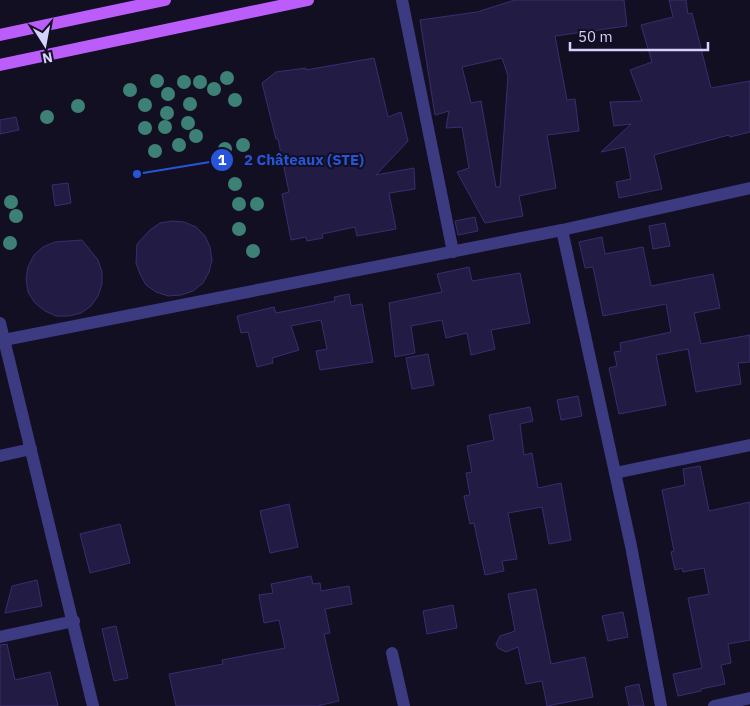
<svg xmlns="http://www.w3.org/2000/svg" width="750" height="706" font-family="'IBM Plex Sans',sans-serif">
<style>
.building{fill:#221b43;stroke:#392e6f;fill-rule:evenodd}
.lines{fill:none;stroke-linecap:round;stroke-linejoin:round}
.street{stroke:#3c3b81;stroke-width:12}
.primary{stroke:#bb5dfa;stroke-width:12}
.tree{fill:#3d8076}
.leader{fill:none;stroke:#2655da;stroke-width:2}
.callout-dot{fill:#2655da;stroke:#120f23;stroke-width:2}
.mark-label{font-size:15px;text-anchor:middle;font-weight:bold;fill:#fff}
.callout-label{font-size:15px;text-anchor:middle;font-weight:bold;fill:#2655da;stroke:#120f23;stroke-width:4;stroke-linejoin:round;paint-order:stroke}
</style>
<rect width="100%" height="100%" fill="#120f23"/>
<g class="building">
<path d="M515,0H624L627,26L555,36L567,100L575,99L579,131L547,135L556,188L519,196L523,216L485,223L457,172L469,168L462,127L446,128L449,111L435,115L420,20L477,12ZM502,58L508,76L500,187H496L481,101L471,103L462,67Z"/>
<polygon points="669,0 686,0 688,14 692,13 711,88 750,81 750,132 730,137 729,135 654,155 662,189 619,198 616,182 631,179 625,147 601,152 631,124 614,126 610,102 642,101 630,70 652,62 641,25 673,17"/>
<polygon points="374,58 388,117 401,112 408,141 376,175 414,168 415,189 389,193 396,229 357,236 355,227 322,234 323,238 307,241 306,237 291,240 282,194 289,192 278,139 276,139 262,83 276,72 306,68 306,70"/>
<polygon points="16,117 19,130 0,134 0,120"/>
<polygon points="68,183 71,203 55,206 52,185"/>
<polygon points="475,217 478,231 458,235 455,221"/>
<polygon points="172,221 184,222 196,227 205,236 210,247 212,260 209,272 203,283 193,291 181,295 168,296 156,292 146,285 140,274 136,263 137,244 150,230 160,223"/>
<polygon points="665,223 670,246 653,249 649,226"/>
<polygon points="602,237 605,254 643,247 651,286 713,274 720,308 694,313 701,344 750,335 750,362 738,363 741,384 696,392 688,349 656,355 666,405 619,414 609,368 617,366 614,352 621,351 620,343 671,332 666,304 603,316 593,267 585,268 579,242"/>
<polygon points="82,240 98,260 102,272 102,284 98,296 91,306 81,313 69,316 56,316 45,311 35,303 28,292 26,279 28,267 34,255 43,247 55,242"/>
<polygon points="469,267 472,281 520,273 530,323 491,330 495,349 471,355 467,333 446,338 442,320 411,326 415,353 395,357 389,303 442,292 437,274"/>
<polygon points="349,294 351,306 362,304 373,362 320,370 316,351 327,349 321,320 291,326 299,350 272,358 273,363 257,367 248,332 241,333 237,316 274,307 276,313 335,301 334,297"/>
<polygon points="428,354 434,385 412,389 406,358"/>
<polygon points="578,396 582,416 561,420 557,400"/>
<polygon points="530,407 533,421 520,424 524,455 532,453 538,488 561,483 571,540 549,544 542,507 508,513 517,559 502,561 504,571 485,575 474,523 470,524 464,496 470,495 466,473 472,472 467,446 494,440 489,415"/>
<polygon points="700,466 709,511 750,502 750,640 728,644 731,663 721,665 725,684 701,689 701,691 678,696 673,674 702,668 688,598 709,594 704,568 683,572 682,568 675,570 671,552 674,551 662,490 685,485 683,469"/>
<polygon points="289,504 298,547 270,553 260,511"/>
<polygon points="120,524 130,563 90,573 80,534"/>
<polygon points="311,576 313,584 320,583 321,591 349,586 352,604 325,609 330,633 324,634 339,701 317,706 176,706 169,674 223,664 222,660 285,648 279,620 264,623 259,595 273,593 271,584"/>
<polygon points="37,580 42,606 5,613 12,586"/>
<polygon points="536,589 551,664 585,657 593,697 547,706 542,681 526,684 518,647 506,652 498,648 496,644 500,636 515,631 508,594"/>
<polygon points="453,605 457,628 427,634 423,611"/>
<polygon points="623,612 628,637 608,641 602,616"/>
<polygon points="116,626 128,678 114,681 102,629"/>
<polygon points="7,644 15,680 50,672 58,706 0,706 0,645"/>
<polygon points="639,684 644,706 629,706 625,687"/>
</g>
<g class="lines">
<g class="street">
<polyline points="402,0 453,252"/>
<polyline points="562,230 631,546 661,706"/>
<polyline points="0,323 93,706"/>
<polyline points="4,340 562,230 750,188"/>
<polyline points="0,456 31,449"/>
<polyline points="615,473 750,445"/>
<polyline points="0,637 74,621"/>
<polyline points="392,653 404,706"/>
<polyline points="714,706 750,698"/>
</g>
<g class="primary">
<polyline points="0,35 165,0"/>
<polyline points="0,65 308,0"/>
</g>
</g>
<g class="tree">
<circle cx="227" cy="78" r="7"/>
<circle cx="157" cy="81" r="7"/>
<circle cx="184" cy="82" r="7"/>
<circle cx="200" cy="82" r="7"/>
<circle cx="214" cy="89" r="7"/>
<circle cx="130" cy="90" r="7"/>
<circle cx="168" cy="94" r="7"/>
<circle cx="235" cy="100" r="7"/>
<circle cx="190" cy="104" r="7"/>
<circle cx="145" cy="105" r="7"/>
<circle cx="78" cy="106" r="7"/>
<circle cx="167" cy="113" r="7"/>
<circle cx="47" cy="117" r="7"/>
<circle cx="188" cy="123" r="7"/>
<circle cx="165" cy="127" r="7"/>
<circle cx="145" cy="128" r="7"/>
<circle cx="196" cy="136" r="7"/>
<circle cx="179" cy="145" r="7"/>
<circle cx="243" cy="145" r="7"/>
<circle cx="225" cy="149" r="7"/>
<circle cx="155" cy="151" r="7"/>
<circle cx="235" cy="184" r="7"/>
<circle cx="11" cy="202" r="7"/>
<circle cx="239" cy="204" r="7"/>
<circle cx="257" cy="204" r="7"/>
<circle cx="16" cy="216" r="7"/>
<circle cx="239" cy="229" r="7"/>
<circle cx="10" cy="243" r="7"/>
<circle cx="253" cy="251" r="7"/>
</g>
<path class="leader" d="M137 174L222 160"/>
<g class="callout-dot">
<circle cx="137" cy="174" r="5"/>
<circle cx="222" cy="160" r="12"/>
</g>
<g class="mark-label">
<text x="222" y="165">1</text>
</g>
<g class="callout-label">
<text x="304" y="165">2 Châteaux (STE)</text>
</g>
<g transform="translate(45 45) rotate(169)" stroke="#120f23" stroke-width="4" paint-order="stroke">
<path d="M0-4L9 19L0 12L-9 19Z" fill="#d6d2fe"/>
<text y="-8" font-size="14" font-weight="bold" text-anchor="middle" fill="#d6d2fe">N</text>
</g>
<path d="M570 42v8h138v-8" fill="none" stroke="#d6d2fe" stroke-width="2.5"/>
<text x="578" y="42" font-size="15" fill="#d6d2fe" stroke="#120f23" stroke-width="4" paint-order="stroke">50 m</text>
</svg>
